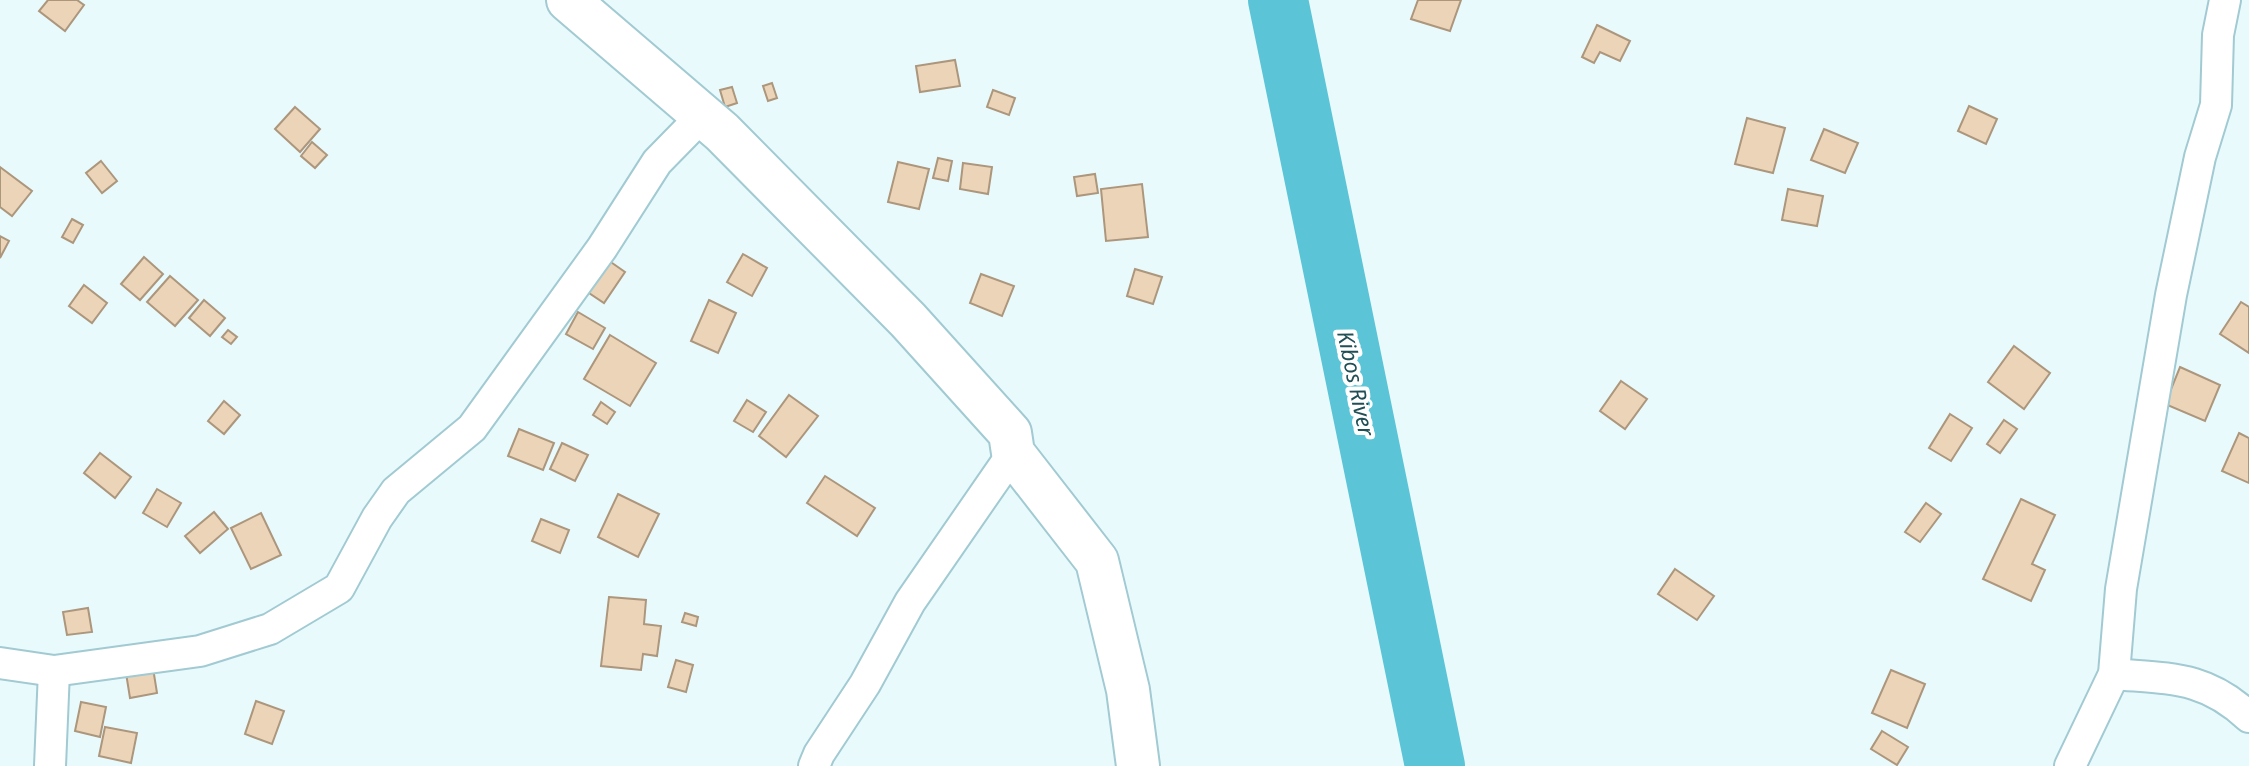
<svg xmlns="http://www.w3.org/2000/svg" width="2249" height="766" font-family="'Noto Sans',sans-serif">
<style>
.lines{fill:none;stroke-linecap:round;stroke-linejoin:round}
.river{stroke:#5bc5d7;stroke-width:60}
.building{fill:#ecd4b9;stroke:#ac967c;stroke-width:2}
.minor-casing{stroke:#a1cad2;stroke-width:34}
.secondary-casing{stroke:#a1cad2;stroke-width:46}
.minor{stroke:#fff;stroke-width:30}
.secondary{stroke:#fff;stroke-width:42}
.labels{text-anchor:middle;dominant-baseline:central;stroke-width:8;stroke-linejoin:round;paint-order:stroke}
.water-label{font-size:22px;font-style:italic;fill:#204f56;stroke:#fff}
</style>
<rect width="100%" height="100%" fill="#e9fafd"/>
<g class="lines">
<polyline class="river" points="1278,0 1435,766"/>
</g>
<g class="building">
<polygon points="48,0 77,0 84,5 65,31 39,11"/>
<polygon points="1418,0 1461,0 1450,31 1411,19"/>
<polygon points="1597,25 1630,41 1620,61 1600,52 1594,63 1582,57"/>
<polygon points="955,60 960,86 920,92 916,66"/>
<polygon points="772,83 777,98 768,101 763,86"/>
<polygon points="732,87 737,103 725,107 720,90"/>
<polygon points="993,90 1015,98 1009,115 987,107"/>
<polygon points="1969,106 1997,119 1986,144 1958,131"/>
<polygon points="295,107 320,129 300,152 275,129"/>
<polygon points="1747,118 1785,128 1773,173 1735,164"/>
<polygon points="1824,129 1858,143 1845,173 1811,160"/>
<polygon points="312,142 327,155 315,168 301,156"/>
<polygon points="938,158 952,161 948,181 933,178"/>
<polygon points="101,161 117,181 102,193 86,173"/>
<polygon points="898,162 929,169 919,209 888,202"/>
<polygon points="963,163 992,167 988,194 960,189"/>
<polygon points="0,167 32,191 12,216 0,207"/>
<polygon points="1095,174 1098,193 1077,196 1074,177"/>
<polygon points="1142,184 1148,237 1106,241 1101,189"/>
<polygon points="1788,189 1823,196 1817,226 1782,220"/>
<polygon points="72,219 83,225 73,243 62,237"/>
<polygon points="0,236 9,241 0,258"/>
<polygon points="743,254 767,268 752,296 727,282"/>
<polygon points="144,257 163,274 140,300 121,284"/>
<polygon points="605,258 625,272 604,303 583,289"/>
<polygon points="1135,269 1162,277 1153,304 1127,296"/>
<polygon points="981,274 1014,286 1002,316 970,303"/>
<polygon points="170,276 198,300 175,326 147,302"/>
<polygon points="84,285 107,303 92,323 69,306"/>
<polygon points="204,300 225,318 210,336 189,318"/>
<polygon points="709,300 736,313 718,353 691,341"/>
<polygon points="2241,302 2249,307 2249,353 2220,334"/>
<polygon points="578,312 605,328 593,349 566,334"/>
<polygon points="228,330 237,337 231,344 222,337"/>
<polygon points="610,335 656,363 630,406 584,379"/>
<polygon points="2014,346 2050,373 2024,409 1988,382"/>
<polygon points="2180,367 2220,385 2205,421 2165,404"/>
<polygon points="1621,381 1647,399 1625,429 1600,411"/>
<polygon points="789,395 818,416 786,457 759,436"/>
<polygon points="747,400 766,412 753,432 734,421"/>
<polygon points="224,401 240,415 224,434 208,421"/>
<polygon points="601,402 615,412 607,424 593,415"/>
<polygon points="1950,414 1972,428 1951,461 1929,448"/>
<polygon points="2004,420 2017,429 2000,453 1987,444"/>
<polygon points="519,429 554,443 543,470 508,456"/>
<polygon points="2239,433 2249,438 2249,483 2222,471"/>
<polygon points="562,443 588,455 575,481 550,469"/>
<polygon points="100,453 131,477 115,498 84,473"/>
<polygon points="825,476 875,508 857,536 807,503"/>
<polygon points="157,489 181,503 167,527 143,513"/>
<polygon points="618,494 659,514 638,557 598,537"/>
<polygon points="2021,499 2055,515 2032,564 2045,570 2031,601 1983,579"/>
<polygon points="1926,503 1941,514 1920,542 1905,532"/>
<polygon points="214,512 228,529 200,553 185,536"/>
<polygon points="261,513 281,555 251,569 231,528"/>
<polygon points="541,519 569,530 560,553 532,541"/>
<polygon points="1675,569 1714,596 1697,620 1658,594"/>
<polygon points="609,597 646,600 644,624 661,626 657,656 643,654 641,670 601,666"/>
<polygon points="88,608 92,632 67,635 63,612"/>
<polygon points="685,613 698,617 696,626 682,622"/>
<polygon points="676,660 693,665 686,692 668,687"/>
<polygon points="153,668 157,693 130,698 126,673"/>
<polygon points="1891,670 1925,684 1907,728 1872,713"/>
<polygon points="256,701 284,711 272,744 245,734"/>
<polygon points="81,702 106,707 100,737 75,731"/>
<polygon points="105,727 137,733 131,763 99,756"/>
<polygon points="1882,731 1908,747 1897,765 1871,749"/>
</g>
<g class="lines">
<g class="minor-casing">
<g id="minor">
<polyline points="0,663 54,671 200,651 270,629 339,588 377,518 396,491 472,428 602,248 657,162 703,115"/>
<path d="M2114,674C2171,679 2205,676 2249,717"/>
<polyline points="50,766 54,671"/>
<polyline points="814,766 819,754 865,684 910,602 1013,453"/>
<polyline points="2070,766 2114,674 2121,589 2171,295 2200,157 2216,105 2218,35 2225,0"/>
</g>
</g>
<g class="secondary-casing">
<polyline id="secondary" points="568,0 722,132 908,320 1010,433 1013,453 1097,561 1128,690 1138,766"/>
</g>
<use href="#minor" class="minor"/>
<use href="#secondary" class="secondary"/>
</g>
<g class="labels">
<g class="water-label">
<text transform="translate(1357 383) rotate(78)">Kibos River</text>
</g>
</g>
</svg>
